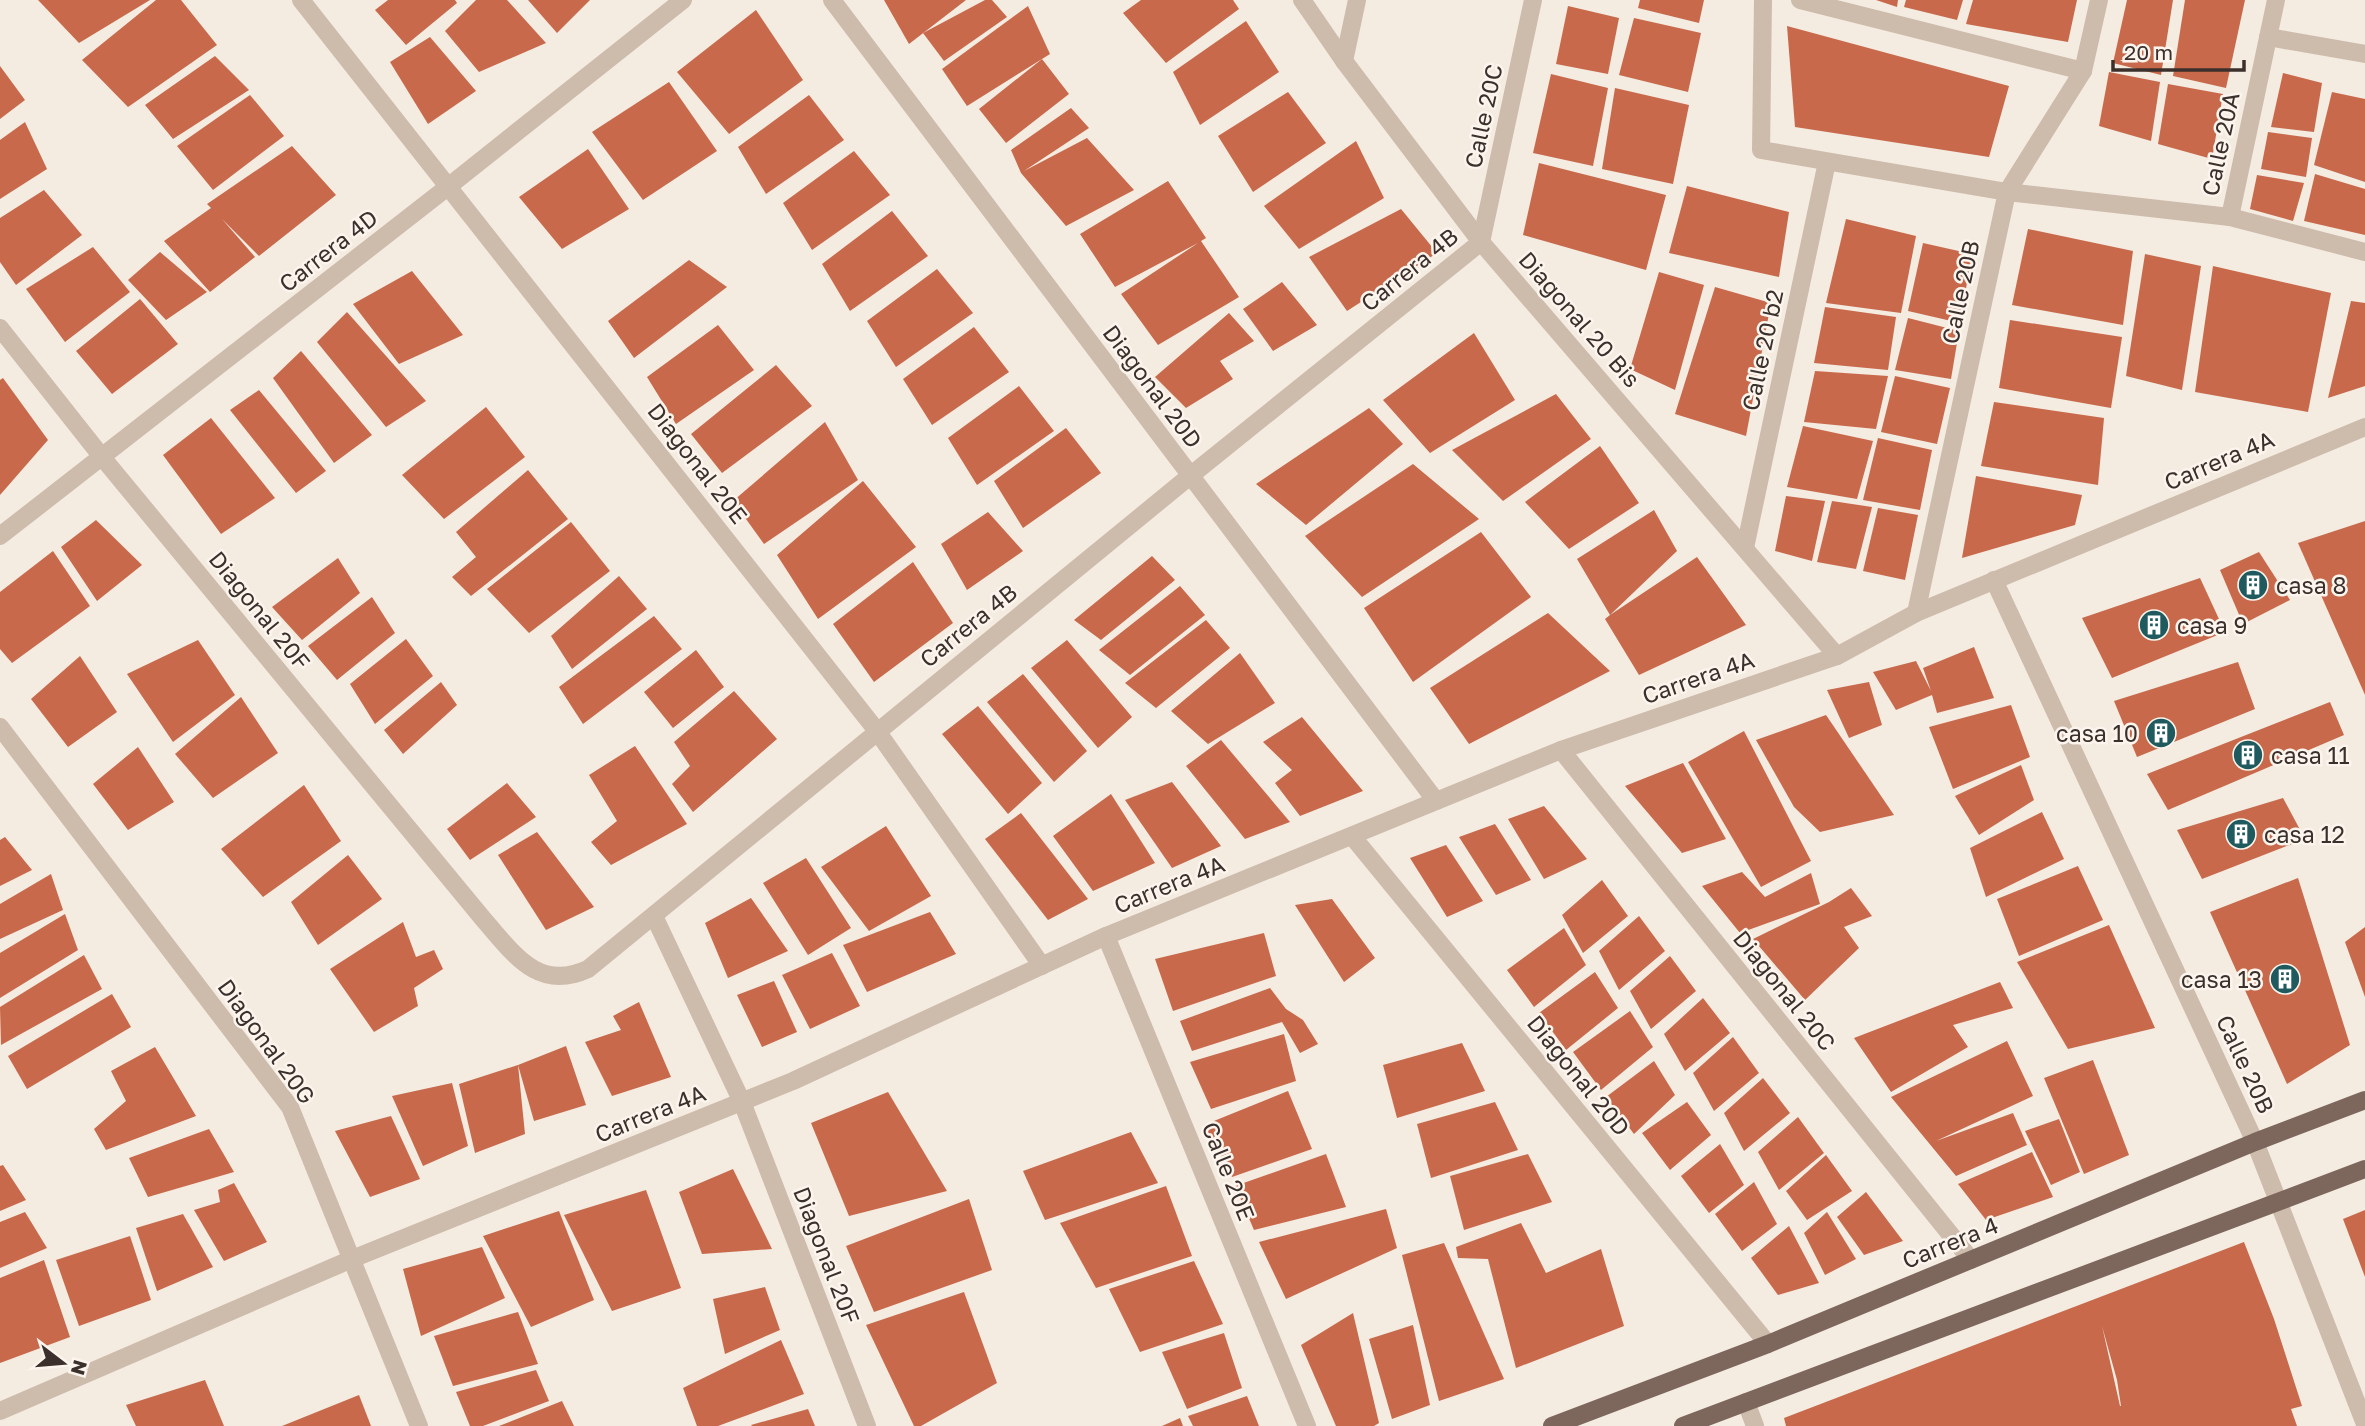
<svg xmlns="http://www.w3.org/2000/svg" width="2365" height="1426" font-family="'Golos Text',sans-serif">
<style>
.building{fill:#c8694b;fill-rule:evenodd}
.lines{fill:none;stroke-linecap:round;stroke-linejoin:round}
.minor{stroke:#cdbbac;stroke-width:18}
.major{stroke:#7d675c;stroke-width:18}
.labels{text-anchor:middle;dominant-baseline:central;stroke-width:5;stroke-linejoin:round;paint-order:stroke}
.street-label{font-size:23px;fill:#3b302b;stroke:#fbf5ee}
.poi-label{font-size:23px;fill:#3b302b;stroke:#fbf5ee;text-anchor:start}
</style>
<rect width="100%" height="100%" fill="#f4ebe1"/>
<g class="building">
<polygon points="38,0 150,0 79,43"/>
<polygon points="156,0 181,0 217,45 128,107 82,60"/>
<polygon points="388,0 455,0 457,3 406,45 375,10"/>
<polygon points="476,0 507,0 546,43 479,72 445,31"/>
<polygon points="528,0 590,0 557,33"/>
<polygon points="884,0 966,0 909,44"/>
<polygon points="985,0 992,0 1007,17 944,61 923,33"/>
<polygon points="1141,0 1233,0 1239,9 1166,63 1123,13"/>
<polygon points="1640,0 1704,0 1699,23 1638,8"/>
<polygon points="1876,0 1898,0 1897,7"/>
<polygon points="1906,0 1963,0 1957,20 1904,7"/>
<polygon points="1973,0 2077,0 2068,42 1966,24"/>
<polygon points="2127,0 2173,0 2161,75 2113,63"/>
<polygon points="2185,0 2245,0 2226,88 2173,76"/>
<polygon points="1028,6 1050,54 967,106 942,69"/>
<polygon points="1568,6 1619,18 1608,74 1556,64"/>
<polygon points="756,10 803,80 729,134 677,72"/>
<polygon points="1634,18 1701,33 1688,92 1619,75"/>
<polygon points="1246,21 1279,72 1200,125 1173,72"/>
<polygon points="1787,26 2009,86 1989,157 1795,127"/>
<polygon points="430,37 476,91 428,124 390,62"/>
<polygon points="215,56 249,90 173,139 145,105"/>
<polygon points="1042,59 1069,94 1006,143 979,109"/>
<polygon points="0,66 25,100 0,119"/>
<polygon points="2109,72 2160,82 2151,141 2099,126"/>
<polygon points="2283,73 2322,83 2314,132 2271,127"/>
<polygon points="1551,74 1608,88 1593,166 1533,153"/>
<polygon points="669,82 717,151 643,200 592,132"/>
<polygon points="2168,84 2223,94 2212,159 2158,144"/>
<polygon points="1615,88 1689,105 1673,184 1602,169"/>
<polygon points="1288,92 1326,143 1253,192 1218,136"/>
<polygon points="2332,92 2365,99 2365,182 2314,165"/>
<polygon points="250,95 284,136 213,190 177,146"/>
<polygon points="809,95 844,140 766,194 738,147"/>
<polygon points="1071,108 1089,128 1024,171 1087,138 1134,190 1066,226 1021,173 1011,150"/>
<polygon points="25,122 47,169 0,199 0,140"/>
<polygon points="2268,132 2312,138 2306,177 2261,169"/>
<polygon points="1356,141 1384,198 1299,249 1264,206"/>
<polygon points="292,146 336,195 259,256 222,219 255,257 210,292 164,241 211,208 207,204"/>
<polygon points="588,149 629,209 562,249 519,197"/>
<polygon points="854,151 890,195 812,250 783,203"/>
<polygon points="1539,163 1666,195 1646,270 1523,235"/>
<polygon points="2315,174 2365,189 2365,235 2304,221"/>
<polygon points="2257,175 2304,183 2293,221 2250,209"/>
<polygon points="1168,181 1206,238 1201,241 1239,297 1158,345 1121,294 1198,243 1115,287 1080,234"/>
<polygon points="1687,186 1789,212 1779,277 1669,253"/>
<polygon points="44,190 82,235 16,285 0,262 0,218"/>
<polygon points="1401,209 1437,253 1347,311 1309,257"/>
<polygon points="892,211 928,256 850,311 822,264"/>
<polygon points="1846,219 1916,236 1901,313 1826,303"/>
<polygon points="2028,229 2133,251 2123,325 2012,305"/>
<polygon points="1923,243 1972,254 1960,323 1908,311"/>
<polygon points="93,247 130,292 65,342 26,289"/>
<polygon points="160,252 207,292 166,320 128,280"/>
<polygon points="2145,254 2201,266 2182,390 2126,376"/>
<polygon points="689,260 727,287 634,358 608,321"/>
<polygon points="2213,266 2331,293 2308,412 2195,392"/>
<polygon points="937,269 973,313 896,367 867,321"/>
<polygon points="412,271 463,335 399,364 353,304"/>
<polygon points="1659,272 1704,285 1675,390 1630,369"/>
<polygon points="1282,282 1317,325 1273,351 1243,309"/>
<polygon points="1715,287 1771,303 1746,436 1675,414"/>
<polygon points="140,299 178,344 112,394 76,351"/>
<polygon points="2351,301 2365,303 2365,386 2328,398"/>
<polygon points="1825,307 1896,317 1888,370 1814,363"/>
<polygon points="347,312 426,401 386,427 317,342"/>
<polygon points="1229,313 1254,341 1220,361 1233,379 1186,408 1155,377"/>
<polygon points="1908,318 1959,331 1951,379 1895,370"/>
<polygon points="2010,320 2122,337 2111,408 1999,388"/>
<polygon points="718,325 754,370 676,424 647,377"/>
<polygon points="974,327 1009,372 932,425 903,379"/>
<polygon points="1474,333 1515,400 1430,453 1383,400"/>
<polygon points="301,351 372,435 334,463 273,378"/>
<polygon points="776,365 812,406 722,473 691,434"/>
<polygon points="1815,371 1888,376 1876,429 1804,422"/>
<polygon points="1895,376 1950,388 1937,444 1881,432"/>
<polygon points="3,378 48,440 0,495 0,380"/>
<polygon points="1019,386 1054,431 977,485 948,438"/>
<polygon points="259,390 326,471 296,493 230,410"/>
<polygon points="1556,394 1591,439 1503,501 1452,450"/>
<polygon points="1994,402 2104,418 2098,485 1981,466"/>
<polygon points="486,407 525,457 444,519 402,475"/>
<polygon points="1369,408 1403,444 1306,525 1256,484"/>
<polygon points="211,418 275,498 221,534 163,455"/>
<polygon points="825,422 858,480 764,544 733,501"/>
<polygon points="1803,426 1873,441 1857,499 1787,487"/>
<polygon points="1066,428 1101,473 1023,528 994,481"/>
<polygon points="1878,438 1932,450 1920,510 1863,500"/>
<polygon points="1600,446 1639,503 1569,549 1525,502"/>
<polygon points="1413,464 1479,519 1362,597 1305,536"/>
<polygon points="528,470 568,519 471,596 452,577 476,557 456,532"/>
<polygon points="1976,476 2082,495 2075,525 1962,558"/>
<polygon points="863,481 916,547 818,619 777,555"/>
<polygon points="1786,496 1825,501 1812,561 1775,551"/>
<polygon points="1832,501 1872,507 1856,569 1817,562"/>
<polygon points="1878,508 1918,515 1905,580 1863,571"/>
<polygon points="1654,510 1677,551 1610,615 1697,557 1746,625 1639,675 1605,619 1610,615 1577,559"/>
<polygon points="988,512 1023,551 967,590 941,544"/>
<polygon points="96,520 142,565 97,601 61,547"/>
<polygon points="2365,521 2365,695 2298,543"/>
<polygon points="571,522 610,571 529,633 487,589"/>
<polygon points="1481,532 1531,597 1413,682 1364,608"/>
<polygon points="53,551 90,606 12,663 0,649 0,592"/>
<polygon points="2259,552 2290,600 2243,624 2220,570"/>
<polygon points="1152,556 1175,580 1101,640 1074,620"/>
<polygon points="338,558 360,593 302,640 272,607"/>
<polygon points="913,562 953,623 874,682 833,624"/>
<polygon points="619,576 647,609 572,669 551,636"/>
<polygon points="2200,578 2225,632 2112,678 2082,618"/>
<polygon points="1180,586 1205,615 1130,675 1099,650"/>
<polygon points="372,597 395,633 337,680 308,646"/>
<polygon points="1548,613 1610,671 1469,744 1430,688"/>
<polygon points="654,616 682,649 583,724 559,687"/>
<polygon points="1206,620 1230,648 1156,708 1125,683"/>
<polygon points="406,639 433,676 375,724 350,684"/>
<polygon points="198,640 235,695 173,742 127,674"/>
<polygon points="1067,640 1132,717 1098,748 1031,668"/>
<polygon points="1974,647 1994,698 1937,713 1932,695 1896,710 1873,672 1916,661 1931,691 1923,668"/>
<polygon points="696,650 724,687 673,728 644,692"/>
<polygon points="1240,653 1275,703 1208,744 1171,711"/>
<polygon points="80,656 117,712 68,747 31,699"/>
<polygon points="2238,662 2255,709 2137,757 2114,701"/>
<polygon points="1023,674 1087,751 1054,782 987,702"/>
<polygon points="441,682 457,705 403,754 384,730"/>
<polygon points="1869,682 1882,725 1849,738 1827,690"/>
<polygon points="734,691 777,739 693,812 672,784 690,766 674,742"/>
<polygon points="241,697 278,753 213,798 175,754"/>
<polygon points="2330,702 2344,735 2168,810 2147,774"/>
<polygon points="2011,705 2030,757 1953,789 1929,727"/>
<polygon points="978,706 1042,783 1008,814 942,734"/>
<polygon points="1826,715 1894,815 1820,832 1794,807 1756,740"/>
<polygon points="1302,717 1363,791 1300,816 1275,783 1292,770 1263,742"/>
<polygon points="1744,731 1811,861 1761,887 1688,762"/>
<polygon points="1221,740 1290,822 1245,839 1186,766"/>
<polygon points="635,746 687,824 611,865 591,842 617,821 589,775"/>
<polygon points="138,747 174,802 128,830 93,784"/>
<polygon points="1683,763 1726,839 1682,853 1625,786"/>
<polygon points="2021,765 2034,800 1979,835 1955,796"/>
<polygon points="1172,782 1221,846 1172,868 1125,800"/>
<polygon points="507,783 536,817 470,860 447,829"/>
<polygon points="304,785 341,841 263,897 221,849"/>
<polygon points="1111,794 1155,863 1093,891 1053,836"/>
<polygon points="2283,798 2305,839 2202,879 2177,830"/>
<polygon points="1544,806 1587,859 1544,879 1508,819"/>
<polygon points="2042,812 2064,859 1986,897 1970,848"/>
<polygon points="1021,813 1088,899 1048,920 985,839"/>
<polygon points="1495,824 1531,880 1496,895 1459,837"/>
<polygon points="886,826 931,896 869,931 821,867"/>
<polygon points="537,832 594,907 546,930 498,855"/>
<polygon points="5,837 32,870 0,886 0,840"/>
<polygon points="1446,845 1483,901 1447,917 1410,858"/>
<polygon points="348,855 382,899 318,945 291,902"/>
<polygon points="806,858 851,928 808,955 763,883"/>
<polygon points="2078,866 2103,920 2019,956 1997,899"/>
<polygon points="1742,872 1765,897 1811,873 1820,904 1740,933 1702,886"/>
<polygon points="51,874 63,910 0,939 0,904"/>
<polygon points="2298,878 2350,1045 2287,1084 2210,912"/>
<polygon points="1602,880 1628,916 1583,953 1562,915"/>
<polygon points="1851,888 1872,916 1844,927 1859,948 1805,1000 1753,939 1829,902"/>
<polygon points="751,898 788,951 728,978 705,923"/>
<polygon points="1332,899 1375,958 1344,982 1295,905"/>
<polygon points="930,912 956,954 867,992 843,945"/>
<polygon points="65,914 78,950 0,998 0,953"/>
<polygon points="1639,916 1665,951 1619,990 1599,951"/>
<polygon points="403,922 416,957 434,950 443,969 414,988 418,1006 374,1032 330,969"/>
<polygon points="2109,925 2155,1028 2068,1049 2017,962"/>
<polygon points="2365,927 2365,997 2345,942"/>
<polygon points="1564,928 1586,965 1534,1007 1507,970"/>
<polygon points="1264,933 1276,976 1173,1011 1155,959"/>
<polygon points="832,953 860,1006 810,1029 782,975"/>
<polygon points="84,955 102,989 1,1045 0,1007"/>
<polygon points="1670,956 1696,991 1651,1029 1630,991"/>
<polygon points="1595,972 1618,1008 1566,1050 1539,1013"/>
<polygon points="774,981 797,1032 762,1047 737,995"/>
<polygon points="2000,982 2013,1008 1953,1025 1968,1047 1891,1092 1854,1038"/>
<polygon points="1270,988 1286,1009 1303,1020 1318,1044 1300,1053 1282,1022 1192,1051 1180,1021"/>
<polygon points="112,994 131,1027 27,1089 8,1056"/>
<polygon points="1703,998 1730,1033 1685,1071 1664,1034"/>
<polygon points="639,1002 671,1077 612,1096 585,1042 621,1030 613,1016"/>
<polygon points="1630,1011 1653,1047 1601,1090 1573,1052"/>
<polygon points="1284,1034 1296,1081 1211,1109 1190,1062"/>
<polygon points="1733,1037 1759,1073 1714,1111 1693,1073"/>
<polygon points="2007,1041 2033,1096 1936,1141 2013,1113 2027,1145 1956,1176 1891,1097"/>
<polygon points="1462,1043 1485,1091 1397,1118 1383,1065"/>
<polygon points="566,1046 586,1105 534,1121 518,1065 525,1134 475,1153 459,1084 518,1065"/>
<polygon points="155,1047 196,1116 106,1150 94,1129 126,1101 111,1071"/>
<polygon points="2093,1060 2129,1155 2084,1174 2044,1078"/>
<polygon points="1654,1061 1675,1095 1634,1134 1606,1097"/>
<polygon points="1763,1078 1790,1113 1744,1151 1724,1113"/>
<polygon points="452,1083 468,1146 423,1166 392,1096"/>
<polygon points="1288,1091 1312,1149 1232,1177 1204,1125"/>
<polygon points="888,1092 947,1191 849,1216 811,1123"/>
<polygon points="1495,1102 1518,1150 1431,1178 1417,1124"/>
<polygon points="1687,1102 1711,1135 1670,1170 1642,1133"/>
<polygon points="391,1116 420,1179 370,1197 335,1131"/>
<polygon points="1798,1117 1824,1153 1779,1190 1758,1152"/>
<polygon points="2059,1119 2080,1172 2051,1185 2025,1131"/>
<polygon points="209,1129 234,1172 148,1197 129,1158"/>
<polygon points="1131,1132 1158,1183 1045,1220 1023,1171"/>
<polygon points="1720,1144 1744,1185 1709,1213 1681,1176"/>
<polygon points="2032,1152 2053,1197 1986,1220 1958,1184"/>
<polygon points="1326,1154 1346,1207 1254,1230 1235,1186"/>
<polygon points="1528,1154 1552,1202 1464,1230 1450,1176"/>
<polygon points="1826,1155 1852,1191 1807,1220 1786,1191"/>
<polygon points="3,1165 26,1200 0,1211 0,1166"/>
<polygon points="733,1169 772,1249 702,1254 679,1192"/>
<polygon points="1754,1182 1777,1224 1742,1251 1715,1214"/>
<polygon points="234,1183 267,1242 224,1261 194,1210 220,1202 218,1190"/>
<polygon points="1166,1186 1192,1256 1096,1288 1060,1223"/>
<polygon points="646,1190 681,1288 612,1311 564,1215"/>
<polygon points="1866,1192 1903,1241 1864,1255 1837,1217"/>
<polygon points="969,1199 992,1270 874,1312 846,1246"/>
<polygon points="1386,1209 1397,1248 1286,1299 1259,1242"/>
<polygon points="2365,1210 2365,1277 2343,1219"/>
<polygon points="559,1211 594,1300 531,1327 483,1236"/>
<polygon points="25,1212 47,1248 0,1268 0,1222"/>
<polygon points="1827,1212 1856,1259 1825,1275 1804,1233"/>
<polygon points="183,1214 213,1267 157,1291 136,1228"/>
<polygon points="1521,1223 1546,1273 1601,1249 1624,1326 1516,1368 1488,1259 1458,1258 1456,1247"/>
<polygon points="1789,1226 1819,1283 1778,1295 1751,1258"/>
<polygon points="130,1236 151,1300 79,1326 56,1260"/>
<path d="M2244,1242L2274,1319L2302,1406L2291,1409L2297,1426H1786L1784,1418ZM2102,1326L2117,1380L2121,1406H2120Z"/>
<polygon points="1444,1243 1504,1379 1439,1401 1402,1255"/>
<polygon points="482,1247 505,1298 421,1336 403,1269"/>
<polygon points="44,1260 70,1337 0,1363 0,1278"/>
<polygon points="1194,1261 1223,1324 1140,1352 1109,1289"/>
<polygon points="765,1287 780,1330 725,1354 713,1299"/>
<polygon points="964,1292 997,1383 921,1426 914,1426 866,1325"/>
<polygon points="518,1312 538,1364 453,1386 434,1336"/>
<polygon points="1353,1313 1379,1423 1374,1426 1336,1426 1301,1345"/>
<polygon points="1413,1325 1430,1405 1392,1419 1369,1339"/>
<polygon points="1224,1333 1242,1388 1187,1409 1162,1352"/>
<polygon points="781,1340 804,1394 718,1426 697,1426 683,1388"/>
<polygon points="536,1370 549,1401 483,1426 470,1426 456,1392"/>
<polygon points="205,1380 224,1426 136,1426 126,1405"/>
<polygon points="359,1395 371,1426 282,1426"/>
<polygon points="1247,1396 1259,1426 1193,1426 1188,1416"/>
<polygon points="562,1401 574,1426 499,1426"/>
<polygon points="808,1409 815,1426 752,1426 751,1425"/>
<polygon points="1180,1418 1183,1426 1162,1426"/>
</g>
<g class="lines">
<g class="minor">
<polyline points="301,0 877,731 1042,966"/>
<polyline points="832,0 1436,801"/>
<polyline points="1302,0 1344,61 1481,242 1837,656"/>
<polyline points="1763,0 1761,150 2007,192 2230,217 2365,252"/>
<polyline points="1800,0 2083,71"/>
<polyline points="2268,37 2365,54"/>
<polyline points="1344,61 1357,0"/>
<polyline points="2230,217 2276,0"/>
<path d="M0,328L102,457L484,920C514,954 538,992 588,969L1190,476L1481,242L1533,0"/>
<polyline points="0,536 449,186 683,0"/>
<polyline points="1745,548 1827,162"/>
<polyline points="1994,580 2255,1142 2365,1424"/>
<polyline points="1916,613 2007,192 2083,71 2099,0"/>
<polyline points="0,727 290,1107 419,1426"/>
<polyline points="1561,750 1971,1260"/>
<polyline points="1352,836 1768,1344"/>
<polyline points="654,916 742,1102 867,1426"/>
<polyline points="1106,936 1307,1426"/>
<polyline points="1746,1402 1755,1426"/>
<polyline points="0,1411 352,1259 793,1081 1106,936 1561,750 1837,656 1916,613 2365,427"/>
</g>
<g class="major">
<polyline points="1552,1426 1768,1344 2255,1142 2365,1100"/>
<polyline points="1683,1426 2365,1169"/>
</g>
</g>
<defs>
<g id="building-disc" transform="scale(1.575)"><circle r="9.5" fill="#1f5a5e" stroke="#fbf5ee"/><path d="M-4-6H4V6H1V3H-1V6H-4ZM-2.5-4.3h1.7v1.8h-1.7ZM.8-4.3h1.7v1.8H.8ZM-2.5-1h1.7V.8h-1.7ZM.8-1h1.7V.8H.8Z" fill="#fff"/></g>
</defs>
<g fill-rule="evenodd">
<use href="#building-disc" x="2253" y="585"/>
<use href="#building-disc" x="2154" y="625"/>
<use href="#building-disc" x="2161" y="733"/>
<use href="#building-disc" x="2248" y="755"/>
<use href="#building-disc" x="2241" y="834"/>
<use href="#building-disc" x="2285" y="979"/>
</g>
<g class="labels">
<g class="street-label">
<text transform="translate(1483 116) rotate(-78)">Calle 20C</text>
<text transform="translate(2220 144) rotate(-78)">Calle 20A</text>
<text transform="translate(328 250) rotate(-38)">Carrera 4D</text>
<text transform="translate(1409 269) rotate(-39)">Carrera 4B</text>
<text transform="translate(1960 292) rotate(-78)">Calle 20B</text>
<text transform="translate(1580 319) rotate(49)">Diagonal 20 Bis</text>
<text transform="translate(1762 350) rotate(-78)">Calle 20 b2</text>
<text transform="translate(1153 386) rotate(53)">Diagonal 20D</text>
<text transform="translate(2219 460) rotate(-23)">Carrera 4A</text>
<text transform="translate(698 463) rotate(52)">Diagonal 20E</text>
<text transform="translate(260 610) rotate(51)">Diagonal 20F</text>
<text transform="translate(968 625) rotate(-39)">Carrera 4B</text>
<text transform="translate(1698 677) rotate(-19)">Carrera 4A</text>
<text transform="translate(1169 884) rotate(-22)">Carrera 4A</text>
<text transform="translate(1785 990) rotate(51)">Diagonal 20C</text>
<text transform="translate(267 1041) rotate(54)">Diagonal 20G</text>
<text transform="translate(2246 1064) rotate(65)">Calle 20B</text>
<text transform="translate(1579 1075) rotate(51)">Diagonal 20D</text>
<text transform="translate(650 1113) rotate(-22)">Carrera 4A</text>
<text transform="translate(1229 1171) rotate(68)">Calle 20E</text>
<text transform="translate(1950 1242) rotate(-22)">Carrera 4</text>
<text transform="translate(827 1255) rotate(69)">Diagonal 20F</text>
</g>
<g class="poi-label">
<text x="2276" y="585">casa 8</text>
<text x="2177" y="625">casa 9</text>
<text x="2138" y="733" text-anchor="end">casa 10</text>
<text x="2271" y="755">casa 11</text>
<text x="2264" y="834">casa 12</text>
<text x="2262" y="979" text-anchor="end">casa 13</text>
</g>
</g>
<g transform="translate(63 1363) rotate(106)" stroke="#fbf5ee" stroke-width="5" paint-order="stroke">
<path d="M0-5L12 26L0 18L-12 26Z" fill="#3b302b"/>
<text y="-10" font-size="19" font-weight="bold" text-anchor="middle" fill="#3b302b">N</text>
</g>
<path d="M2113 60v10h131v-10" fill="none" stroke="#3b302b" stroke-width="3.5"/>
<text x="2124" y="60" font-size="21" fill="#3b302b" stroke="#fbf5ee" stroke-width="5" paint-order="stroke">20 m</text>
</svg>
